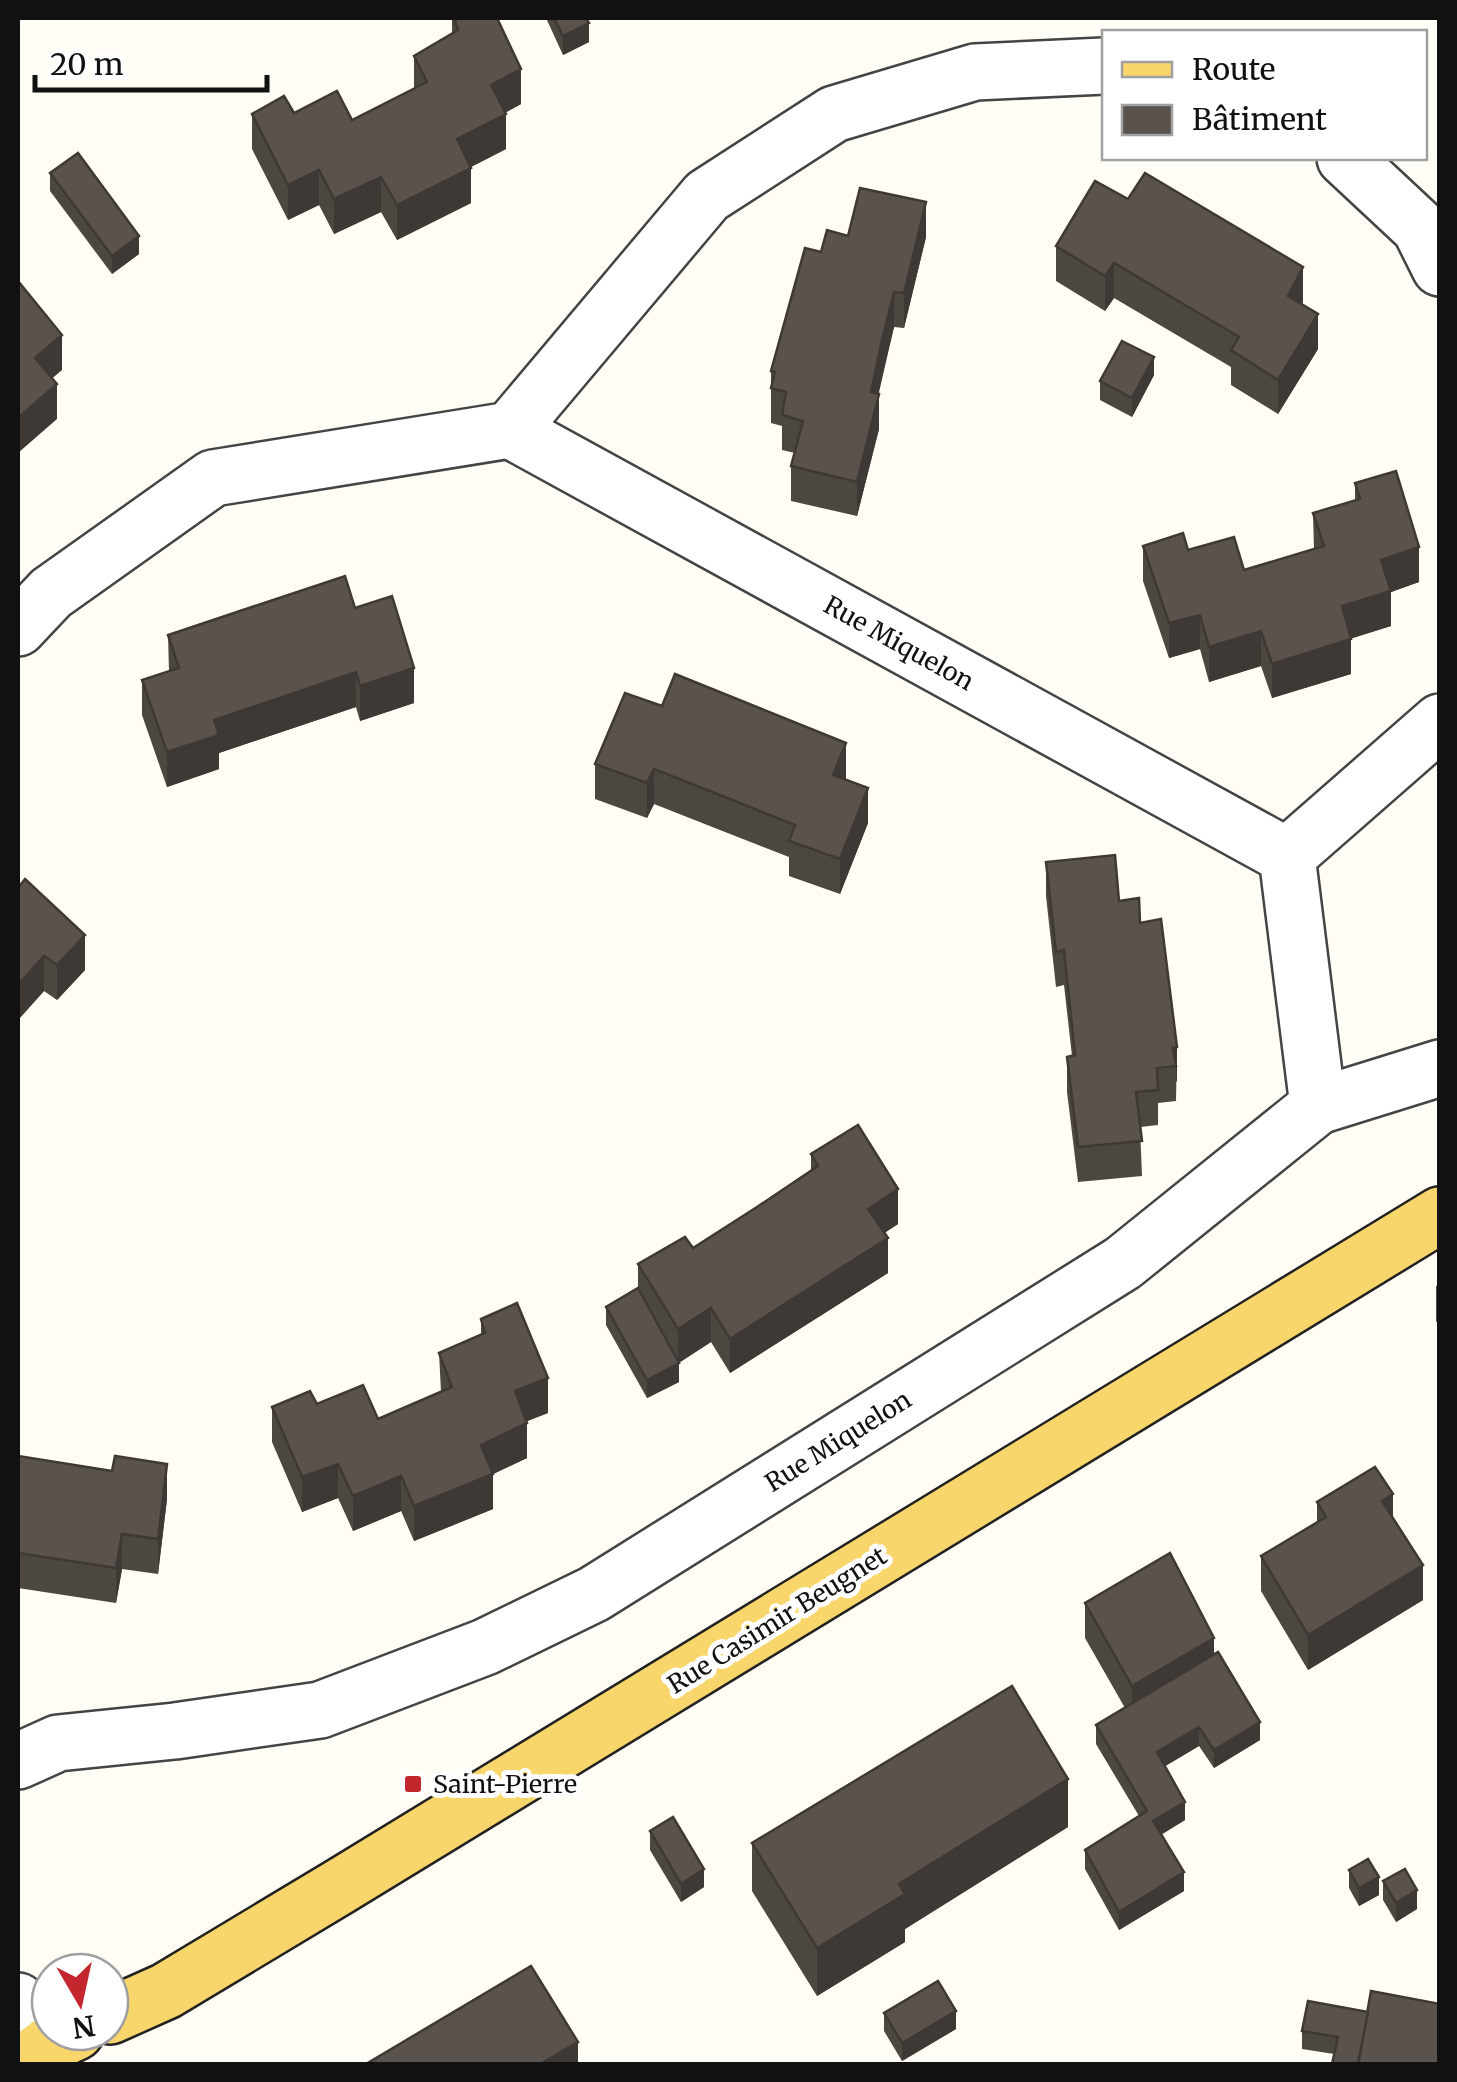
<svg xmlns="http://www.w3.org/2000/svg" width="1457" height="2082" font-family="Merriweather,serif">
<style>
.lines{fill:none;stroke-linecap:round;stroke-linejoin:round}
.minor-casing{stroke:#444;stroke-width:60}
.major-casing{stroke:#222;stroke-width:60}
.minor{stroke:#fff;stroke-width:55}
.major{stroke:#f9d66b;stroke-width:55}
.wall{fill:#4d4742}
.shaded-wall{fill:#3f3936}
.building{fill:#5a524d;stroke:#3f3936;stroke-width:2.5}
.poi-dot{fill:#c4262e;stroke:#fff;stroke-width:4}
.labels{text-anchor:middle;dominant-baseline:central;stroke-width:10;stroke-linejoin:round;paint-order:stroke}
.street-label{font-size:25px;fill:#111;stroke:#fff}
.poi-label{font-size:25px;fill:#111;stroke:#fff;text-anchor:start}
</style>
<rect width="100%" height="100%" fill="#fffdf5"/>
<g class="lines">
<g class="minor-casing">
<g id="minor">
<polyline points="1345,158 1420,228 1440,268"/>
<polyline points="18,628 51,593 213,478 510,430 707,196 834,114 975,72 1104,66"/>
<polyline points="1287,856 1440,722"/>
<polyline points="1318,1106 1440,1068"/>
<polyline points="18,1761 58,1743 175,1731 320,1710 485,1647 594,1594 1123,1263 1318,1106 1287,856 510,430"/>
<polyline points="18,2001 48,2045"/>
</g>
</g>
<g class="major-casing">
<g id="major">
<polyline points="110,2016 166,1991 339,1887 1440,1215"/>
<polyline points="23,2064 48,2045 76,2032"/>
</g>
</g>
<use href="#minor" class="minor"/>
<use href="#major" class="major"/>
</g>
<g class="wall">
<polygon points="452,18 497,18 521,104 505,113 506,149 471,167 471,203 397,240 381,212 334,234 319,205 288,220 252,149 252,114 294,113 352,120 414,89 414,56 452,34"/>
<polygon points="546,18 586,18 589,42 563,55"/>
<polygon points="50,173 139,254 112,274 50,191"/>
<polygon points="848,236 926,237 904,328 894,327 882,375 878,394 879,429 857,516 791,501 791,466 795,453 782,450 782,426 771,423 771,371"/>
<polygon points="1056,246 1303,302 1302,304 1318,349 1278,414 1231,385 1231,367 1114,298 1105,311 1056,281"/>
<polygon points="1154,375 1132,417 1100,400 1100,381"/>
<polygon points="1355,483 1419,582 1391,592 1391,626 1350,639 1351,674 1272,698 1261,666 1209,682 1200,649 1169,658 1143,581 1143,546 1188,550 1244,570 1314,550 1313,513 1355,500"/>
<polygon points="355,608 414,703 360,721 356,707 219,753 219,769 167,787 142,715 142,680 169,671 168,635"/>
<polygon points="595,764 846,778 845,779 868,823 840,894 789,876 789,857 725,832 654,804 647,818 595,799"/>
<polygon points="1046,862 1119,901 1140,923 1177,1047 1176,1101 1158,1103 1158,1125 1140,1127 1142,1176 1078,1182 1067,1092 1067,1057 1072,1056 1064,985 1056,987 1046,896"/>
<polygon points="18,888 85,970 57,1000 44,991 18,1020"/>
<polygon points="811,1154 898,1224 884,1233 888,1273 730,1373 711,1342 679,1363 679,1382 647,1398 606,1325 606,1307 638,1289 638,1264 693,1248 757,1207 811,1171"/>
<polygon points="1440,1284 1440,1326 1436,1321 1436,1286"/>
<polygon points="481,1319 548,1413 526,1421 527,1458 493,1474 493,1509 414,1541 401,1511 353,1531 338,1498 302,1512 272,1442 272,1407 317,1404 378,1419 441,1392 439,1353 481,1335"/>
<polygon points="18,1456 167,1499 158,1574 122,1569 116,1603 18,1588"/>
<polygon points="1317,1502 1393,1519 1423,1600 1308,1670 1261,1591 1261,1556 1317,1522"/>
<polygon points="1085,1603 1214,1655 1260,1740 1214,1768 1199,1746 1165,1766 1185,1820 1161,1835 1184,1891 1119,1930 1085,1869 1085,1850 1139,1816 1096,1744 1096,1725 1125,1708 1085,1638"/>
<polygon points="1068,1827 905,1929 905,1942 817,1996 752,1891 752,1843"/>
<polygon points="650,1831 704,1887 681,1902 650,1850"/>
<polygon points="1349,1870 1379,1895 1359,1906 1349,1888"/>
<polygon points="1383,1881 1417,1909 1396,1922 1383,1900"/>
<polygon points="1368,2012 1334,2054 1302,2049 1302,2031"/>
<polygon points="884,2013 956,2029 902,2061 884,2031"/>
</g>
<g class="shaded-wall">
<polygon points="589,23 589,42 563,55 563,36"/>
<polygon points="521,69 521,104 491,120 491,85"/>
<polygon points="506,114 506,149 457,174 457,139"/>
<polygon points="471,168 471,203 397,240 397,205"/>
<polygon points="319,170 319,205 288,220 288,185"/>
<polygon points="381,177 381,212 334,234 334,199"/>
<polygon points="926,202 926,237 904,328 904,293"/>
<polygon points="139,236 139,254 112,274 112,256"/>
<polygon points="1114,263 1114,298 1105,311 1105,276"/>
<polygon points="1303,267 1303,302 1288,330 1288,296"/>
<polygon points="894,292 894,327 871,427 871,392"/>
<polygon points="1318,314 1318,349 1278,414 1278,380"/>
<polygon points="62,335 62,370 35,393 35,358"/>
<polygon points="1154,357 1154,375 1132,417 1132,398"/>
<polygon points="57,384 57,419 18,453 18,418"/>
<polygon points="879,394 879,429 857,516 857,482"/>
<polygon points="1419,547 1419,582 1391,592 1391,626 1342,641 1342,606 1381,560"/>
<polygon points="1200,615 1200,649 1169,658 1169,623"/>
<polygon points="1261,631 1261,666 1209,682 1209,647"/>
<polygon points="1351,639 1351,674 1272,698 1272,664"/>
<polygon points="414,668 414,703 360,721 360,686"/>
<polygon points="356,672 356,707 219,753 219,769 167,787 167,752 214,720"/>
<polygon points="846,743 846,778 833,810 833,775"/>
<polygon points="654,769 654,804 647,818 647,783"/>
<polygon points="868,788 868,823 840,894 840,859"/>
<polygon points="85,935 85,970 57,1000 57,965"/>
<polygon points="44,956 44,991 18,1020 18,985"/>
<polygon points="1177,1047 1177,1081 1176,1082 1176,1066 1173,1048"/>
<polygon points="898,1189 898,1224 868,1244 868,1209"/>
<polygon points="888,1238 888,1273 730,1373 730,1339"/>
<polygon points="711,1308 711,1342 678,1363 678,1329"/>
<polygon points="679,1363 679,1382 647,1398 647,1380"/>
<polygon points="548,1378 548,1413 515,1426 515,1391"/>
<polygon points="527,1423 527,1458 491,1475 493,1474 493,1509 414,1541 414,1506 481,1445"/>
<polygon points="167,1464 167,1499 158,1574 158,1539"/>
<polygon points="338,1464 338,1498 302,1512 302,1477"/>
<polygon points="401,1476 401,1511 353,1531 353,1496"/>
<polygon points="1393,1494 1393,1529 1382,1501"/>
<polygon points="122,1534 122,1569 116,1603 116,1568"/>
<polygon points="1423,1565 1423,1600 1308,1670 1308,1635"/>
<polygon points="1214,1638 1214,1673 1132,1721 1132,1686"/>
<polygon points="1260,1722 1260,1740 1214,1768 1214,1750"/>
<polygon points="1199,1727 1199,1746 1157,1771 1157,1752"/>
<polygon points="1068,1779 1068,1827 905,1929 905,1942 817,1996 817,1948 899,1884"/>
<polygon points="1185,1802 1185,1820 1153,1839 1153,1821"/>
<polygon points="704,1869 704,1887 681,1902 681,1884"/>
<polygon points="1184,1872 1184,1891 1119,1930 1119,1912"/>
<polygon points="1379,1877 1379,1895 1359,1906 1359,1888"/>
<polygon points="1417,1890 1417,1909 1396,1922 1396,1903"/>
<polygon points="956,2011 956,2029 902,2061 902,2043"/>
<polygon points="578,2042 578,2064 540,2064"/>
</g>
<g class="building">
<polygon points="454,18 497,18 521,69 491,85 506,114 457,139 471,168 397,205 381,177 334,199 319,170 288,185 252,114 284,96 294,113 337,91 352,120 427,82 414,56 458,30"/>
<polygon points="554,18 586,18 589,23 563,36"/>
<polygon points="78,153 139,236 112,256 50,173"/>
<polygon points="1145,173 1303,267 1288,296 1318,314 1278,380 1231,350 1239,337 1114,263 1105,276 1056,246 1095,181 1128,199"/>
<polygon points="860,188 926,202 904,293 894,292 882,340 871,392 879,394 857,482 791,466 803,421 782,415 786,392 771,388 775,372 771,371 805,248 821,252 827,230 848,236"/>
<polygon points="18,281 62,335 35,358 57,384 18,418"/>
<polygon points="1122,341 1154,357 1132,398 1100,381"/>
<polygon points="1396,471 1419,547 1381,560 1391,591 1342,606 1351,639 1272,664 1261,631 1209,647 1200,615 1169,623 1143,546 1183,533 1188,550 1234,537 1244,570 1324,546 1313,513 1360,499 1355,483"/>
<polygon points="345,576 355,608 392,596 414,668 360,686 356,672 214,720 219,735 167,752 142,680 179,668 168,635"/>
<polygon points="675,674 846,743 833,775 868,788 840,859 789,841 795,825 725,797 654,769 647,783 595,764 625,693 662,706"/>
<polygon points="1115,855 1119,901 1139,898 1140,923 1161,919 1177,1047 1173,1048 1176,1066 1157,1068 1158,1090 1136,1092 1142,1141 1078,1147 1067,1057 1075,1055 1064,950 1056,952 1046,862"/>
<polygon points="25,879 85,935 57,965 44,956 18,985 18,888"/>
<polygon points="858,1125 898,1189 868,1209 888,1238 730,1339 711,1308 678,1329 638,1264 685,1237 693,1248 757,1207 818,1166 811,1154"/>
<polygon points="638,1288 679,1363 647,1380 606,1307"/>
<polygon points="517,1303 548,1378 515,1391 527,1423 481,1445 493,1474 414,1506 401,1476 353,1496 338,1464 302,1477 272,1407 310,1391 317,1404 363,1385 378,1419 452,1387 439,1353 485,1333 481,1319"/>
<polygon points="18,1456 112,1471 115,1456 167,1464 158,1539 122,1534 116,1568 18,1553"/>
<polygon points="1375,1467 1393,1494 1382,1501 1423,1565 1308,1635 1261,1556 1326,1517 1317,1502"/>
<polygon points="1170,1553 1214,1638 1132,1686 1085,1603"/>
<polygon points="1218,1652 1260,1722 1214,1750 1199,1727 1157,1752 1185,1802 1153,1821 1184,1872 1119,1912 1085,1850 1147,1811 1096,1725"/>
<polygon points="1012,1686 1068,1779 899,1884 905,1894 817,1948 752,1843"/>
<polygon points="673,1817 704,1869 681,1884 650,1831"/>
<polygon points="1368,1859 1379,1877 1359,1888 1349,1870"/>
<polygon points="1405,1869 1417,1890 1396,1903 1383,1881"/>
<polygon points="531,1966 578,2042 540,2064 366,2064"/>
<polygon points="938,1981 956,2011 902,2043 884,2013"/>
<polygon points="1371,1991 1440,2004 1440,2064 1358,2064"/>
<polygon points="1308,2001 1368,2012 1358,2064 1332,2064 1338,2037 1302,2031"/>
</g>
<rect class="poi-dot" x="403" y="1774" width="20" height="20" rx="5"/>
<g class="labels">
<g class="street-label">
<text transform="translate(899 643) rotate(29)">Rue Miquelon</text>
<text transform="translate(838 1441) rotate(-32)">Rue Miquelon</text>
<text transform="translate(777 1620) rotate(-32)">Rue Casimir Beugnet</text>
</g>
<g class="poi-label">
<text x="433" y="1784">Saint-Pierre</text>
</g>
</g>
<rect width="1457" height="2082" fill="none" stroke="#111111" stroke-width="40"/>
<rect x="1102" y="30" width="325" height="130" fill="#ffffff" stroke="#a0a0a0" stroke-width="2.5"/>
<rect x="1122" y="62" width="50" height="15" fill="#f9d66b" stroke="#a0a0a0" stroke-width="2.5"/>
<text x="1192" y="80" font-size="30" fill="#111111">Route</text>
<rect x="1122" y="105" width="50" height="30" fill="#5a524d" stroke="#a0a0a0" stroke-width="2.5"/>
<text x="1192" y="130" font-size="30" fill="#111111">Bâtiment</text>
<g transform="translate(80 2002) rotate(171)"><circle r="48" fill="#ffffff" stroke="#a0a0a0" stroke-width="2.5"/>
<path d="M0-8L18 38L0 25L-18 38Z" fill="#c4262e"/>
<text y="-15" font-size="28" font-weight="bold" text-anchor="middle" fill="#111111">N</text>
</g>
<path d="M35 75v15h232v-15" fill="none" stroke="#111111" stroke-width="5"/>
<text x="50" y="75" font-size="30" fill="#111111" stroke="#ffffff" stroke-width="8" paint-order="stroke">20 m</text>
</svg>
